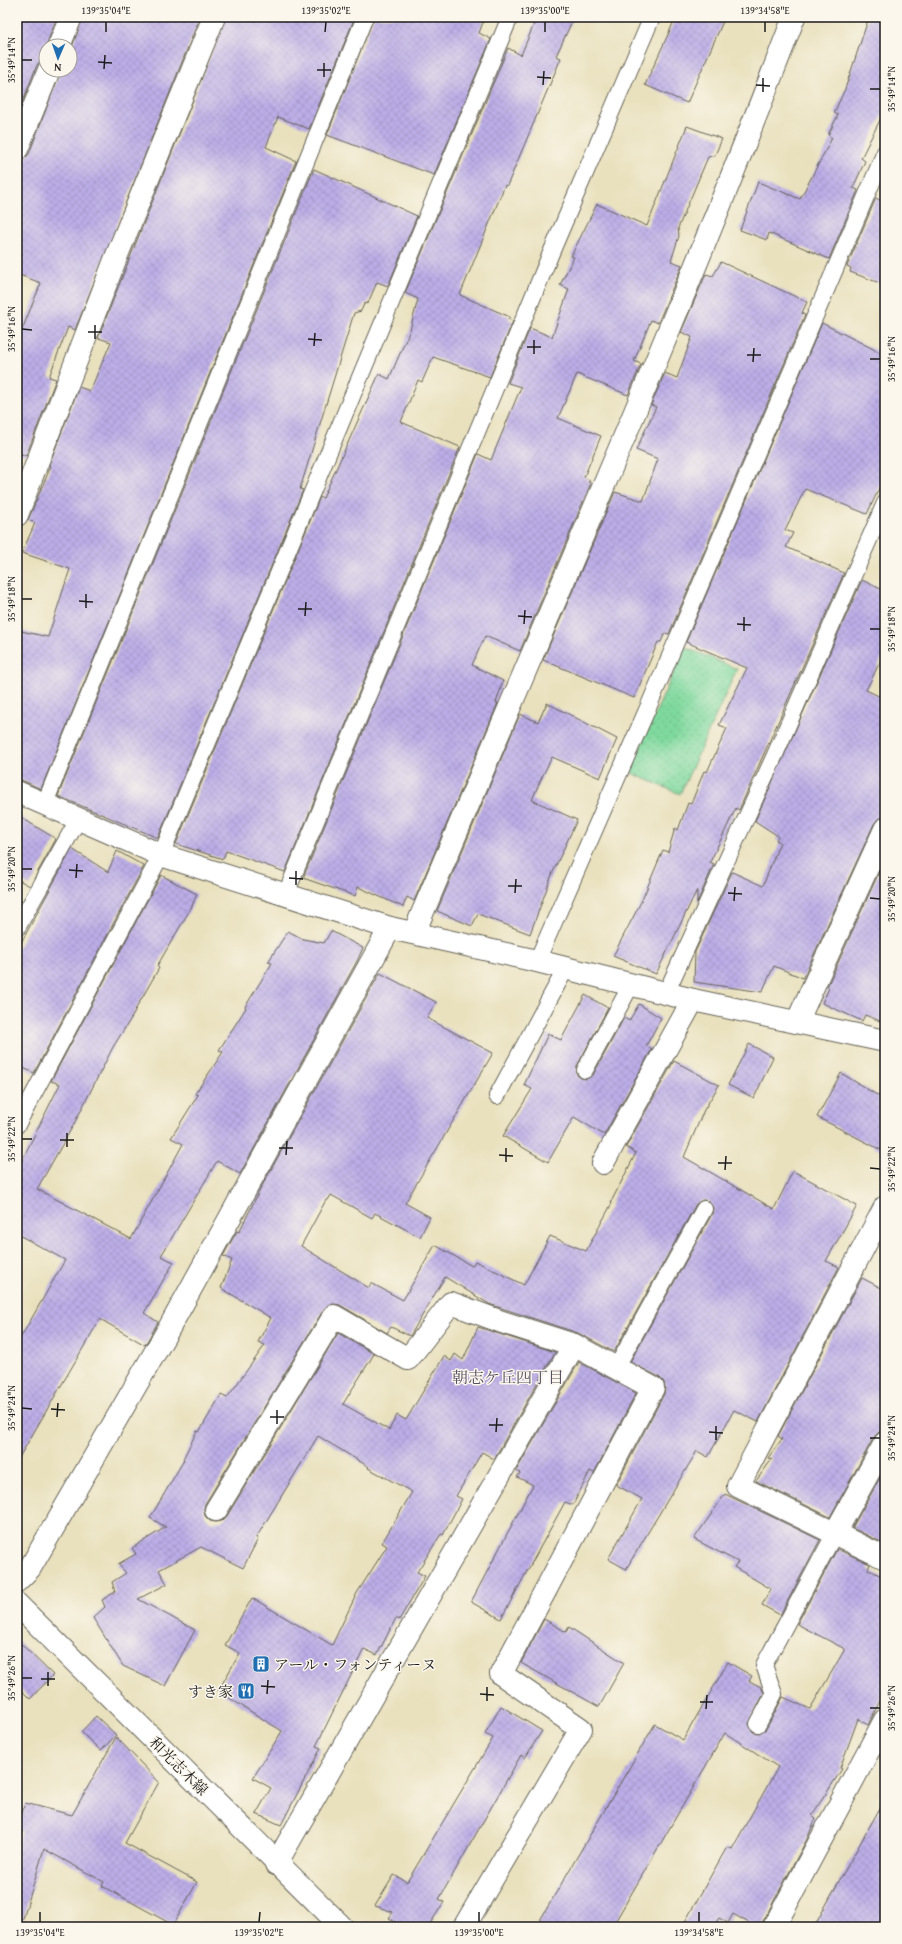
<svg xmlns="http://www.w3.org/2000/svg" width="902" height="1944" font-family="'Gentium Book Plus','Noto Serif JP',serif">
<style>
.park{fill:url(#park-dots);stroke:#4e7a5d}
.building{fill:url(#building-cross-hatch)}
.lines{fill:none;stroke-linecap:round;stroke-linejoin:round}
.service-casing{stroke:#646155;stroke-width:18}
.minor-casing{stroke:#646155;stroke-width:24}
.secondary-casing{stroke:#646155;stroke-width:24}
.service{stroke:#fff;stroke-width:16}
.minor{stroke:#fff;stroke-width:22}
.secondary{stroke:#fff;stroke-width:22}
.ticks{fill:none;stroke:#1c1c1c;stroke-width:1.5}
.labels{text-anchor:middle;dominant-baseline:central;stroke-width:3;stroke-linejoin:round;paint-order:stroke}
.poi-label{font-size:15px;fill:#1c1c1c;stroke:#fbf7ec;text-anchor:start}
.street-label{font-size:15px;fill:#1c1c1c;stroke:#fbf7ec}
.neighbourhood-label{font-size:16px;fill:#544f63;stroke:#fbf7ec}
.neatline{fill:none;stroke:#1c1c1c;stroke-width:1.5}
.ticks-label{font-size:10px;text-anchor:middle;fill:#1c1c1c}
</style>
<defs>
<pattern id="park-dots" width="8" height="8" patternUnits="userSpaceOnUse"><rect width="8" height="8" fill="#7fd99e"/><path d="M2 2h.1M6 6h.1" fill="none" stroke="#6dba88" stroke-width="1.8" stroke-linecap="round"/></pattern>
<pattern id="building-cross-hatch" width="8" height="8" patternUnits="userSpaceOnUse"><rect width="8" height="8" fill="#bcade7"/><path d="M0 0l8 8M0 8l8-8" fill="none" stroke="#a194c6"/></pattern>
</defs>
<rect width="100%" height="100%" fill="#fbf7ec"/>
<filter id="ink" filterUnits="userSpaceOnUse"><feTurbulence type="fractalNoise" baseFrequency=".025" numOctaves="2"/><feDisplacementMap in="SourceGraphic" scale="8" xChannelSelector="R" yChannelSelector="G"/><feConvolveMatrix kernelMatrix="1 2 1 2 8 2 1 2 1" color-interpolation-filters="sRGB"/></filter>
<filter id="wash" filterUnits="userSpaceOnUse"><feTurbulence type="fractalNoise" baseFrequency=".012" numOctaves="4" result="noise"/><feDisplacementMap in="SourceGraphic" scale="16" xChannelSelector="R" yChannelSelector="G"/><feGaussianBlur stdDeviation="0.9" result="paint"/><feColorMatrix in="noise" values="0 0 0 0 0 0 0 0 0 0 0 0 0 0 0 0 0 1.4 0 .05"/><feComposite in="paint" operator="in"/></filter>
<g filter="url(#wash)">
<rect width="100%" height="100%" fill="#e9e1be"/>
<polygon class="park" points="685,647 737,669 680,794 629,772"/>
<g id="blocks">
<g class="building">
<polygon points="17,17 57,17 46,46 46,58 41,60 37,65 17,116"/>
<polygon points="83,17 200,17 75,330 68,327 49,377 56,379 26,456 17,452 17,342 41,283 17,274 17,161 24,159 29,154 61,70 70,70 70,52"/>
<polygon points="226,17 355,17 309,129 278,117 266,147 296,161 41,789 17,778 17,630 48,637 70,569 22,553 35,523 28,520 51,466 49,465 79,387 90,391 111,342 98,338"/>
<polygon points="374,17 485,17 479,33 491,39 434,175 327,135"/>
<polygon points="537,17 574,17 556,56 561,58 507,186 505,185 460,295 510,317 508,319 513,321 490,377 433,357 422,382 418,380 401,422 460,447 285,872 226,851 223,859 176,844 320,497 323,498 379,374 389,379 410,330 418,299 405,293 508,48 521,55"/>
<polygon points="676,17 725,17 687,103 645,85"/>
<polygon points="869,17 885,17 885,110 861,158 865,161 853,188 858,190 829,259 769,233 767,240 740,230 758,182 800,199 832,138 828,135 838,115 834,113 845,89"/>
<polygon points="687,126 722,139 715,155 708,157 678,228 679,236 671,261 682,265 658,323 651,320 634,361 641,364 628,395 577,374 558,418 601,436 584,477 590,480 588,482 591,483 520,651 485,636 472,665 503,681 496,703 498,703 414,901 407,897 403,907 358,887 355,896 303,878 478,454 491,460 521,387 508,383 530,328 552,337 569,289 560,285 574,257 571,256 597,204 647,226"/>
<polygon points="314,169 417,216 388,286 377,282 368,303 364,304 361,311 354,313 300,489 303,490 158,838 58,796"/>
<polygon points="876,198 885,203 885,285 850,272 851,268 847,266"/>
<polygon points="721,262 807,302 802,313 805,315 669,634 665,633 661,642 658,642 634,698 543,660 615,492 643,501 658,459 636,450 656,407 651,405 665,373 677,378 692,337 681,332 706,274 713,276"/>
<polygon points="822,323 885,355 885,476 867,514 805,489 785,530 793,533 786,547 844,573 739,810 736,808 710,862 714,864 697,903 697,890 656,974 613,956 642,900 663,850 668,852 675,828 678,830 688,803 691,804 704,771 707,772 727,728 719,725 747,668 686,642"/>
<polygon points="862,580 885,591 885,652 866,690 885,699 885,817 878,819 874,824 803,978 774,966 762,992 694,982 695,952 732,872 763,886 780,842 776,840 778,836 755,821"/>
<polygon points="547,703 617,739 600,778 552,757 541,779 532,800 577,820 553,872 530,934 478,914 472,926 437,911 520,714 538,722"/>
<polygon points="17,815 56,839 30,886 17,879"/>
<polygon points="72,849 108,872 117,851 144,866 34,1073 17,1065 17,950"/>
<polygon points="885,859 885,1023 865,1015 862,1021 822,1003 829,988 827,987"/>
<polygon points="161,875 197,894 191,908 157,966 159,968 134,1012 135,1012 113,1047 74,1124 37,1189 131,1239 183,1144 171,1138 198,1095 195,1094 223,1052 219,1050 246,1008 245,1007 272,963 268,962 288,931 303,939 324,943 331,931 363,948 357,961 240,1174 217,1161 161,1256 174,1262 144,1313 158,1322 145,1345 100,1319 17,1461 17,1344 65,1260 17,1234 17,1170 60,1084 51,1081"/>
<polygon points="380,973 436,1002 427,1018 493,1053 405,1203 430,1217 420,1237 375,1213 372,1218 331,1195 328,1200 326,1200 301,1246 369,1288 371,1283 403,1300 435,1245 472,1266 475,1261 524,1285 550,1236 586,1251 612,1203 611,1202 636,1153 626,1147 674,1061 719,1085 704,1110 684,1157 774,1209 793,1171 857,1206 826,1261 839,1267 758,1422 734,1410 708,1457 697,1451 626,1569 608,1559 642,1499 616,1485 664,1394 665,1388 664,1382 659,1377 630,1362 712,1214 713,1208 709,1201 703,1200 696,1204 614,1352 578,1333 489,1304 445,1277 410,1336 391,1327 387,1333 340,1305 334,1304 328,1305 324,1309 205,1504 204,1509 205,1516 210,1521 215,1522 222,1521 227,1516 338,1333 374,1354 343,1404 389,1430 397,1415 406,1420 444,1356 451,1361 455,1354 463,1360 478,1327 555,1352 494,1459 482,1452 456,1496 462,1499 443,1535 441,1534 417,1572 425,1576 399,1620 396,1618 377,1655 364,1649 316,1746 321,1748 281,1825 256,1814 271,1788 253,1778 282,1731 218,1691 240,1653 225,1645 252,1598 332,1645 357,1593 387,1546 382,1543 412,1492 368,1468 369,1467 318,1436 256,1538 258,1539 243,1568 201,1547 159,1570 167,1584 138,1599 195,1630 165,1686 123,1666 93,1618 105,1607 102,1600 115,1592 112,1582 126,1573 118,1564 136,1554 132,1548 166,1527 150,1518 184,1460 183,1459 197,1431 199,1432 221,1395 227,1398 265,1345 258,1342 271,1318 221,1288 232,1260 223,1256 237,1231 239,1232 262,1186"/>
<polygon points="585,995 608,1008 577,1066 577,1075 581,1078 586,1079 593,1075 624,1018 629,1021 639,1004 661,1018 646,1046 652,1049 604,1135 574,1117 548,1162 503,1136 532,1089 524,1085 548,1034 561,1040"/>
<polygon points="749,1044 773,1057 754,1098 728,1085"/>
<polygon points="841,1073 885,1100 885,1152 817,1117"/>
<polygon points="862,1278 885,1290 885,1431 879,1432 874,1437 830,1517 756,1481 772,1459 768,1458 782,1439 778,1436"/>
<polygon points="579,1362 636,1393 594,1473 590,1471 573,1505 565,1502 501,1619 471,1602 533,1485 517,1477 520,1473 516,1471"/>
<polygon points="885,1469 885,1536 881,1542 852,1528"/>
<polygon points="725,1494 820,1540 780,1615 762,1605 771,1589 734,1567 738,1562 694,1539"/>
<polygon points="837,1549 870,1564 868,1569 885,1578 885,1691 868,1725 858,1719 840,1768 842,1769 812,1815 816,1818 807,1839 760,1927 756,1927 733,1914 728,1923 719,1918 713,1927 682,1927 727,1847 732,1849 778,1767 725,1733 612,1927 536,1927 655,1724 683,1740 728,1662 752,1676 749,1681 761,1687 764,1693 749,1724 753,1732 759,1733 766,1729 783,1697 810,1709 845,1649 797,1624"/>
<polygon points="544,1619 566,1632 569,1627 624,1663 599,1707 521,1663"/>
<polygon points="17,1640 53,1675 30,1699 17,1686"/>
<polygon points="501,1706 542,1731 525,1758 521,1755 439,1899 444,1902 428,1927 404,1927 389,1918 393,1912 375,1906 394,1875 407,1882 493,1738 485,1734"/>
<polygon points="96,1716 116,1735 101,1751 81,1732"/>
<polygon points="116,1737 159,1782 125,1843 197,1882 173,1925 102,1886 104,1882 44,1849 23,1919 17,1918 17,1849 22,1831 17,1830 25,1803 72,1815"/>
<polygon points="885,1799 885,1927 814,1927 838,1883"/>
</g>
</g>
</g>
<g filter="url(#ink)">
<use href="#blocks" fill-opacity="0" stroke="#646155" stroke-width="1"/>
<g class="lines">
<g class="service-casing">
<g id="service">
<polyline points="45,803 365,17"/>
<polyline points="285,896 551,253 652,17"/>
<polyline points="17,928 79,818"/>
<polyline points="537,961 650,703 885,152"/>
<polyline points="666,993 774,757 885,503"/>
<polyline points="585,1070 631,985"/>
<polyline points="497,1096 566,968"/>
<polyline points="17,1125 161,855 510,17"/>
<polyline points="616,1368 704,1209"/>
<polyline points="758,1724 774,1694 764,1665 835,1533"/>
</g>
</g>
<g class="minor-casing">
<g id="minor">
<polyline points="59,46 71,17"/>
<polyline points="17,149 49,70"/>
<polyline points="17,515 115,260 214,17"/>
<polyline points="17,792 161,855 390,928 537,961 693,1000 885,1041"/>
<path d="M414,933C542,628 676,326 794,17"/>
<polyline points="797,1022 885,829"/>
<polyline points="603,1163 693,1000"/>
<polyline points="885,1207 738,1486 885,1558"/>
<polyline points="216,1510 334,1316 408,1359 451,1303 502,1322 574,1345 653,1388 501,1674 581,1729 464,1927"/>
<polyline points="835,1533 885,1443"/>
<polyline points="17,1581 30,1568 168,1330 390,928"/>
<polyline points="276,1864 574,1345"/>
<polyline points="774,1927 885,1720"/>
</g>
</g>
<g class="secondary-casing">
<polyline id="secondary" points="17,1604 342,1927"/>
</g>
<use href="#service" class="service"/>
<use href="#minor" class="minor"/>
<use href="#secondary" class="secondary"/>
</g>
</g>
<path class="ticks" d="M106,32V22M325,32L326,22M545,32V22M765,32V22M22,60H32M98,62L112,63M104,69L105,55M317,70H331M324,77V63M537,77L551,78M543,85L544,71M756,85L770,86M870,89H880M763,92V78M22,329L32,330M88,332H102M95,339V325M308,339L322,340M314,346L315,333M527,347H541M534,354V340M747,355H761M870,359H880M753,362L754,348M22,599H32M79,601L93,602M86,608V594M298,609H312M305,616L306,602M518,616L532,617M524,624L525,610M737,624L751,625M870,629H880M744,631V617M22,869H32M69,870L83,871M76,878L77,864M289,878L303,879M296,885V871M508,886H522M515,893L516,879M728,893L742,894M870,898L880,899M734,901L735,887M22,1139H32M60,1140H74M67,1147V1133M279,1148H293M286,1155L287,1141M499,1155L513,1156M506,1162V1148M718,1163H732M870,1168L880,1169M725,1170L726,1156M22,1408L32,1409M51,1409L65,1410M57,1417L58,1403M270,1417H284M277,1424V1410M489,1425H503M496,1432L497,1418M709,1432L723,1433M870,1438H880M716,1440V1426M22,1678H32M41,1679H55M48,1686V1672M261,1686L275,1687M267,1694L268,1680M480,1694L494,1695M487,1701V1687M700,1702H713M870,1708H880M706,1709L707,1695M40,1922V1912M259,1922L260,1912M479,1922V1912M699,1922V1912"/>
<defs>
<g id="building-square" transform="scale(0.9)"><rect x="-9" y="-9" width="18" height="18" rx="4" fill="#1f6fb2" stroke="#fbf7ec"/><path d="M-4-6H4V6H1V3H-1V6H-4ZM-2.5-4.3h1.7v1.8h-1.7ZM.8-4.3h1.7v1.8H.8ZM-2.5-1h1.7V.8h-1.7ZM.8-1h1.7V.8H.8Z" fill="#fff"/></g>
<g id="restaurant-square" transform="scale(0.9)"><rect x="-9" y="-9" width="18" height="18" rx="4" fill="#1f6fb2" stroke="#fbf7ec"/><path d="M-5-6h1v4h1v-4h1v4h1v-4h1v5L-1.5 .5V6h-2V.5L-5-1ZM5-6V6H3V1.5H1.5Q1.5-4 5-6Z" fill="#fff"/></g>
</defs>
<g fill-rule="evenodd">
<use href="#building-square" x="261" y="1664"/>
<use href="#restaurant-square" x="246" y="1691"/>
</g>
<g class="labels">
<g class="poi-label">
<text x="274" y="1664">アール・フォンティーヌ</text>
<text x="233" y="1691" text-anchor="end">すき家</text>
</g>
<g class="street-label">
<text transform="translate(179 1766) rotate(45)">和光志木線</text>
</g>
<g class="neighbourhood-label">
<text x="508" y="1377">朝志ケ丘四丁目</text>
</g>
</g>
<rect width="902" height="1944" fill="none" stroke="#fbf7ec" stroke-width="44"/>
<g transform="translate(58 58) rotate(182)"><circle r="19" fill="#fbf7ec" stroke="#a29f99"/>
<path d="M0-3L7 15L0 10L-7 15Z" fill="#1f6fb2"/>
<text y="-6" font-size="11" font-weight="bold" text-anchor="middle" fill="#1c1c1c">N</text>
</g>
<rect x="22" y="22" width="858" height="1900" class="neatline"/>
<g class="ticks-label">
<text x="106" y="14">139°35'04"E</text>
<text x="326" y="14">139°35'02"E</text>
<text x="545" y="14">139°35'00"E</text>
<text x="765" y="14">139°34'58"E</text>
<text transform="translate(11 60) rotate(-90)" y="4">35°49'14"N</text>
<text transform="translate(891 89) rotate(-90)" y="4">35°49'14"N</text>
<text transform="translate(11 329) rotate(-90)" y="4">35°49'16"N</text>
<text transform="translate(891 359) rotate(-90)" y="4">35°49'16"N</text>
<text transform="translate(11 599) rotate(-90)" y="4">35°49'18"N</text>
<text transform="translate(891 629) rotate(-90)" y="4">35°49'18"N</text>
<text transform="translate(11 869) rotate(-90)" y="4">35°49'20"N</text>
<text transform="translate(891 899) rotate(-90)" y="4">35°49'20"N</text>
<text transform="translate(11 1139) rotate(-90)" y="4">35°49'22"N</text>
<text transform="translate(891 1169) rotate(-90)" y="4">35°49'22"N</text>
<text transform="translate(11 1408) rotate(-90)" y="4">35°49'24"N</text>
<text transform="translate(891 1438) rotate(-90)" y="4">35°49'24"N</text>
<text transform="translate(11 1678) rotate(-90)" y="4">35°49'26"N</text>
<text transform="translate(891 1708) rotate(-90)" y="4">35°49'26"N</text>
<text x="40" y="1936">139°35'04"E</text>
<text x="259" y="1936">139°35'02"E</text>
<text x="479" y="1936">139°35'00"E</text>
<text x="699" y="1936">139°34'58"E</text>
</g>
</svg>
